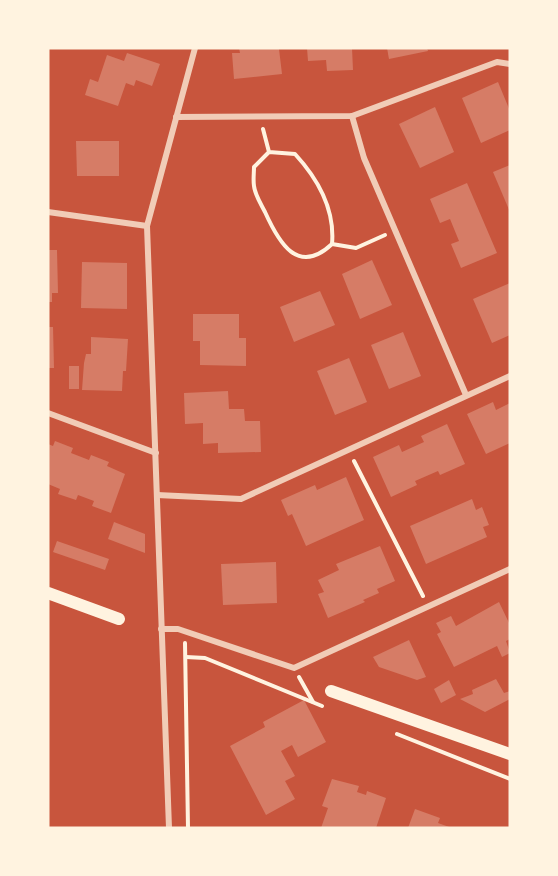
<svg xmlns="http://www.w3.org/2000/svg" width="558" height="876" font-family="'Archivo Narrow',sans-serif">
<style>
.building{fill:#d67c66}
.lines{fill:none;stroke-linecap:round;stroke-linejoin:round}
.path{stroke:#fff3e0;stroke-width:4}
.minor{stroke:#f1ccb7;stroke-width:6}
.secondary{stroke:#fff3e0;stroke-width:12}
</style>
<rect width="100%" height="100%" fill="#c8553d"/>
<g class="building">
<polygon points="239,48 279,49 282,74 234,79 232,53 240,53"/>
<polygon points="307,48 352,48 353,70 327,71 326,60 308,61"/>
<polygon points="387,48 427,48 428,51 389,59"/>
<polygon points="127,53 160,64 152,86 136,80 134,86 126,83 118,106 85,95 90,79 98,82 107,55 124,61"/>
<polygon points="498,82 510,111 510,130 481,143 462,98"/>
<polygon points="435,107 454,152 420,168 399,124"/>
<polygon points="76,141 119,141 119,176 77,176"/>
<polygon points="510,165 510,212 493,172"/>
<polygon points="467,183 497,253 461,268 451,244 459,241 450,219 440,223 430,199"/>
<polygon points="48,250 57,250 58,293 52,293 52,302 48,302"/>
<polygon points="372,260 392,305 360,319 342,274"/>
<polygon points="82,262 127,263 127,309 81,308"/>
<polygon points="510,283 510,335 492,343 473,299"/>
<polygon points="320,291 335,325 294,342 280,307"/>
<polygon points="193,314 239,314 239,338 246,338 246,366 200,365 200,341 193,341"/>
<polygon points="48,327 53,327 54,368 48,368"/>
<polygon points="403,332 421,376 389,389 371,345"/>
<polygon points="91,337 128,339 126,371 123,371 122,391 82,390 84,363 86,354 91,354"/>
<polygon points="349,358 367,402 335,415 317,371"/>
<rect x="69" y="366" width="10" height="23"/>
<polygon points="228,391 229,409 244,409 245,421 260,421 261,452 218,453 218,443 203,444 203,423 185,424 184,393"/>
<polygon points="493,402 496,410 510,403 510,443 486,454 467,414"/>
<polygon points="447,424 465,464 440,475 438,471 415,481 417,485 391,497 373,457 399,445 402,452 424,442 421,436"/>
<polygon points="55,441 73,448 71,453 89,460 91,455 109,462 107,466 125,474 111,513 92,506 94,501 78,495 76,500 58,494 60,489 48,484 48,444 53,446"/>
<polygon points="346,477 364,520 306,546 292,514 288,516 281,500 315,485 317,490"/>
<polygon points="472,499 476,510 482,507 489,525 483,527 487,537 426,564 410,526"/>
<polygon points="114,522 145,534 145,553 108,539"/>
<polygon points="57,541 109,559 105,570 53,552"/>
<polygon points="380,546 395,581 377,589 379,593 363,600 365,602 328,618 318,594 324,592 318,580 339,570 336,564"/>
<polygon points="276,562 277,603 223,605 221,564"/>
<polygon points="499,602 510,625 510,639 506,641 510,653 502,657 497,646 454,667 437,634 441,632 436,623 451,616 456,626"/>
<polygon points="409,640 426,677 417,680 379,667 373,657"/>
<polygon points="496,679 504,693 510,691 510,699 485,712 460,699 473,694 472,690"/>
<polygon points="449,680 456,695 441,703 434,689"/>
<polygon points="304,700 326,742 298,757 292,745 281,751 295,776 285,781 295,799 266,815 230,746 265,727 263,722"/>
<polygon points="332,779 359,786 357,792 366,795 367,791 386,798 376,828 321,828 328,808 322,806"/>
<polygon points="415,809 440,818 438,823 452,828 408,828"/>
</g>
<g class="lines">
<g class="path">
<path d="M263,129L269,152L295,154C318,179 335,210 332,244C298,276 279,243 265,212C261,204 255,195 254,186C253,180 254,173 254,167L269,152"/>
<polyline points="332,244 356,248 385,235"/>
<polyline points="354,461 423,596"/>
<polyline points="185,643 188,828"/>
<polyline points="186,657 205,658 322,706"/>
<polyline points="299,677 313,702"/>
<polyline points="397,734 510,779"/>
</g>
<g class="minor">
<polyline points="352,116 364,158 466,395"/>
<polyline points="176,117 352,116 497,62 510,64"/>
<polyline points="48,212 147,226"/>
<polyline points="48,413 156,453"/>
<polyline points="157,495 241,499 510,376"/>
<polyline points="161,629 178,629 294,668 510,569"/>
<polyline points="169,828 147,226 195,48"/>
</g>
<g class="secondary">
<polyline points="48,593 119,619"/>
<polyline points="331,691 510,754"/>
</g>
</g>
<rect width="558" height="876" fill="none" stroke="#fff3e0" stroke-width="99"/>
</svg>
